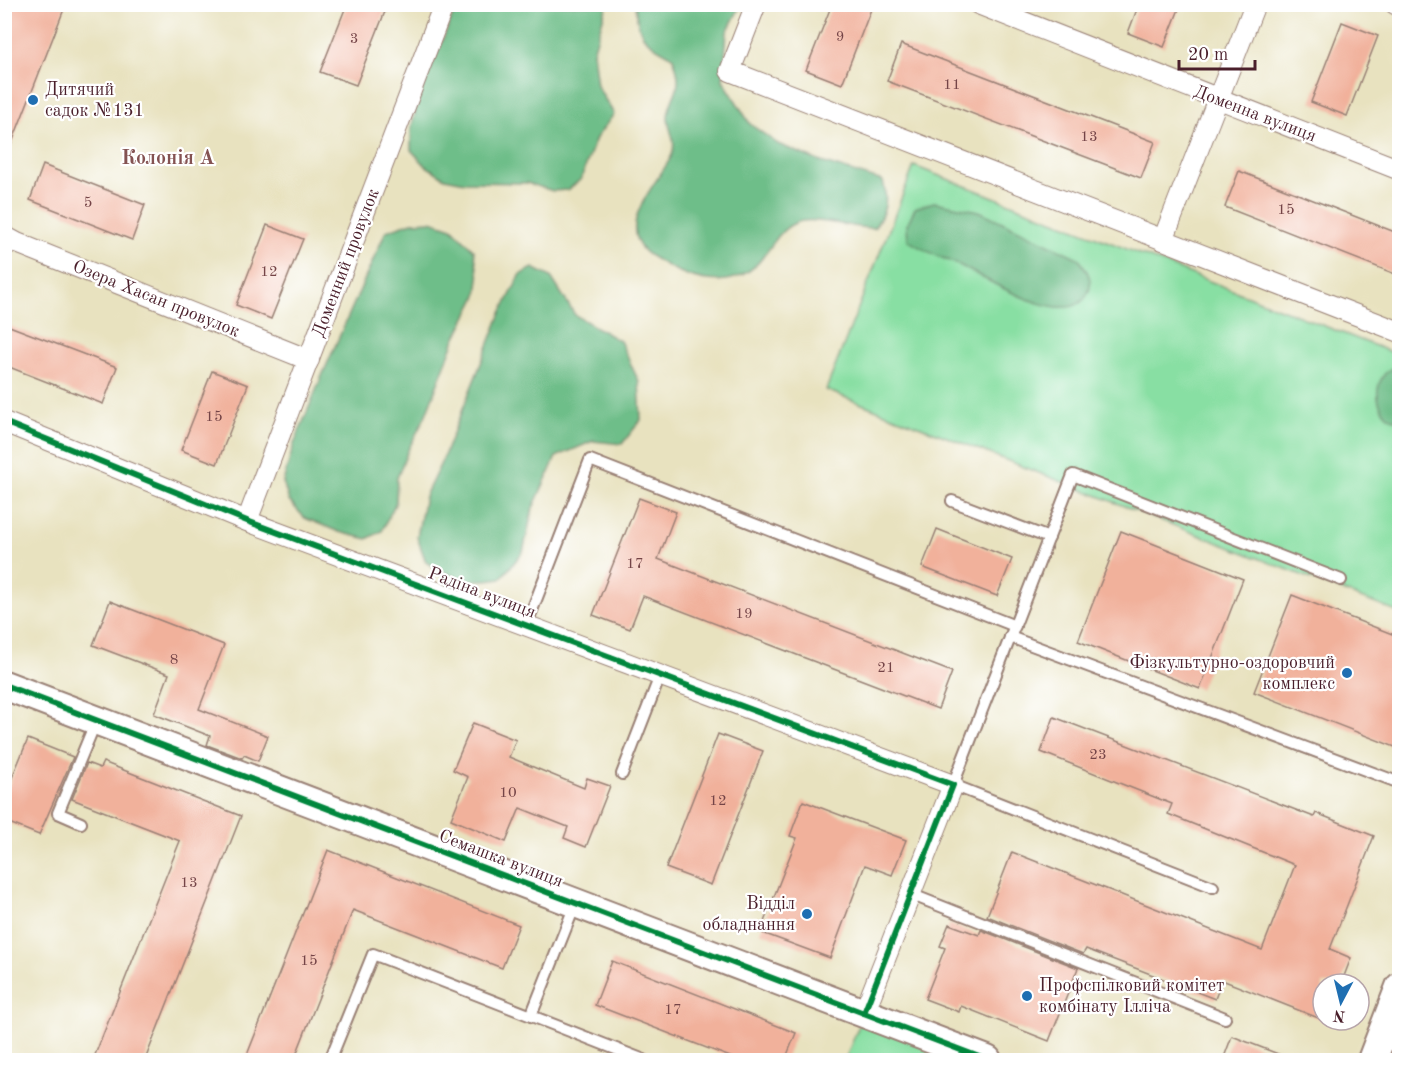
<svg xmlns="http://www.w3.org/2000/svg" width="1404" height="1065" font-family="'Old Standard TT',serif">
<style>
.green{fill:#88dfa3;stroke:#697f67;stroke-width:1.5}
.forest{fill:#6ebe89;stroke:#5c6e5a;stroke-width:1.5}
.building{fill:#f1b19b}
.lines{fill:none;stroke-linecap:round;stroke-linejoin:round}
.lane-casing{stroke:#998075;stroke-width:14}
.street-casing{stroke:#998075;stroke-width:22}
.secondary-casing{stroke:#998075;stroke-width:32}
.lane{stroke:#fff;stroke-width:10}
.street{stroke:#fff;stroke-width:20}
.secondary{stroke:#fff;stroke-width:28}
.cycleway-casing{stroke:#fff;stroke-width:10}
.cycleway{stroke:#00873e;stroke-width:6}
.poi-dot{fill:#1f6fb2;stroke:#fff;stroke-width:2}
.labels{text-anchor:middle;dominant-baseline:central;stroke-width:4.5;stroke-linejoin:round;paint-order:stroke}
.number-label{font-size:15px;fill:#744447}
.poi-label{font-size:18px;fill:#4a1f2b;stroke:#fff;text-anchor:start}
.street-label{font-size:18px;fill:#4a1f2b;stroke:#fff}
.neighbourhood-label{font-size:20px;font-weight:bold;fill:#845252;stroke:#fff}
</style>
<rect width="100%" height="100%" fill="#fff"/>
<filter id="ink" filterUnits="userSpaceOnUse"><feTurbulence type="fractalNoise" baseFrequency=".0167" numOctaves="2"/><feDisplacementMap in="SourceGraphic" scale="12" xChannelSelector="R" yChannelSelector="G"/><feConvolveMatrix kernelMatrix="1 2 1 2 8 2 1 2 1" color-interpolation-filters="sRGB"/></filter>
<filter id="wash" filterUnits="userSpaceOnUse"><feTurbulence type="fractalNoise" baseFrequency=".008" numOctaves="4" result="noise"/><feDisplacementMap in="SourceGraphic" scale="24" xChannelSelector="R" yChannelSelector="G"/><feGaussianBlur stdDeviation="1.35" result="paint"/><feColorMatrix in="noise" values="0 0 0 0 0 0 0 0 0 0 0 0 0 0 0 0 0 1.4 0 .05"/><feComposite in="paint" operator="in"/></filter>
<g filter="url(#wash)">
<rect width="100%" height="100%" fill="#e8e2bf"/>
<g class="green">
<polygon points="914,166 1399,355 1399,613 826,390"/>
<polygon points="864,1013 987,1060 845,1060"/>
</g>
<g class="forest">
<polygon points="457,5 607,5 593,52 597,86 614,114 596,138 581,179 568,190 553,191 527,183 465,182 445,178 426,166 411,150 411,129 419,97"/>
<path d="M635,5H741L727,32L723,80L750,124L778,144L821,162L883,181C888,201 886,212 874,228C852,229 812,214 793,224C780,230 772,246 763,257C737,292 696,283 662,263C656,259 647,255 643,250C617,222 659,181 671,157C678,143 669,132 668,118C668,106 674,99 677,88C680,77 676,67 673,57C644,41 638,37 635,5Z"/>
<path d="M934,202L979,211L1078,258C1087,270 1095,281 1087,295C1066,332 981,275 957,264C939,256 924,252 908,240L907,225L915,208Z"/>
<polygon points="431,221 452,228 474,250 479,278 477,296 455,339 425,417 408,450 397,478 396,502 382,531 367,539 339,532 305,518 289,501 283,482 294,444 321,378 386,231 412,222"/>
<path d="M533,268L551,277L575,315L620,341L639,382L641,420L622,444L593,441L556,457L533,508L523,552L501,578C468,584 454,579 426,562L417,537L425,496L442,461L501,313L521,274Z"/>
<path d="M1399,366H1400L1399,421C1396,420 1390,418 1387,415C1370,399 1378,369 1399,366Z"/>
</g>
<g id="blocks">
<g class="building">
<polygon points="8,4 66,4 6,158 4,13"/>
<polygon points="347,4 388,4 356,85 320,72"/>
<polygon points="832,4 873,4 842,84 806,70"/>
<polygon points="1139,4 1181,4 1164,47 1128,33"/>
<polygon points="1342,22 1378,36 1347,116 1311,102"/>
<polygon points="901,44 1155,142 1141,178 887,81"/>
<polygon points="43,165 145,205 132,240 30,200"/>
<polygon points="1239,171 1400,234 1400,276 1225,207"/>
<polygon points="267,225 303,239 271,319 236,305"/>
<polygon points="4,324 117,367 103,404 4,365"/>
<polygon points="212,371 248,385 217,464 181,450"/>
<polygon points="639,498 676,512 658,559 952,672 938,709 643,596 630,629 593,615"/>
<polygon points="937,529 1012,559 997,596 922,567"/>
<polygon points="1121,531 1243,579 1200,689 1078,641"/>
<polygon points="1292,595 1400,637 1400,749 1254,692"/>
<polygon points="110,601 224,645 199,709 268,736 258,761 244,755 242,758 207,745 210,736 154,714 169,674 93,645"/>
<polygon points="1054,717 1314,817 1316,813 1374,836 1330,949 1351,958 1341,984 1323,984 1323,1020 1326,1021 1222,980 1215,999 1086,949 1083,954 987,916 1012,852 1262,950 1295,865 1168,814 1172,804 1041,752"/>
<polygon points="473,723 516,740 509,757 584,788 587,778 610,786 586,847 564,838 568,827 520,808 506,842 451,819 468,777 453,770"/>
<polygon points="718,734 763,751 711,885 666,868"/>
<polygon points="28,739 73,757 39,835 4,821 4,797"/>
<polygon points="103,762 241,816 145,1060 93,1060 180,841 72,799 87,763 100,768"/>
<polygon points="803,801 906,840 892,875 865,865 830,958 760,932 797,838 790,836"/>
<polygon points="328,850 519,925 502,968 353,910 294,1060 245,1060"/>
<polygon points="949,924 979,935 981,930 1078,968 1049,1041 961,1006 959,1012 925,999 945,948 940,946"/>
<polygon points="612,961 796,1033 785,1060 738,1060 595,1005"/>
<polygon points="1232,1036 1291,1059 1291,1060 1223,1060"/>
</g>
</g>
</g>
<g filter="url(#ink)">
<use href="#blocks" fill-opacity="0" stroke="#998075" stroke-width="1.5"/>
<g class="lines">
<g class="lane-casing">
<g id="lane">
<polyline points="952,501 1049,538"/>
<polyline points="526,626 590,460 1015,626"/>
<polyline points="1010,637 1400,783"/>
<polyline points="622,774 660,676"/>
<polyline points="81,823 58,813 96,721"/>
<polyline points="1213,887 953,785 1073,475 1341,580"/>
<polyline points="910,894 1225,1018"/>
<polyline points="531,1016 575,905"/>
<polyline points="330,1060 373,954 644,1060"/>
</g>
</g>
<g class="street-casing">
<g id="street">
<polyline points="756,4 730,71 1400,332"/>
<polyline points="978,4 1400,170"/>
<polyline points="1395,4 1400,6"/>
<polyline points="4,236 17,243 309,360"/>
<polyline points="1163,240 1255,4"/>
<polyline points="4,422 247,521 953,785 864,1013"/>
<polyline points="247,521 444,4"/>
</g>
</g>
<g class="secondary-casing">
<g id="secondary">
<polyline points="4,685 987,1060"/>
<polyline points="1372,1060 1400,987"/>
</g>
</g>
<use href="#lane" class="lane"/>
<use href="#street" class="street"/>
<use href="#secondary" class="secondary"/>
<g class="cycleway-casing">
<g id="cycleway">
<polyline points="4,422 247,521 953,785 864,1013"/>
<polyline points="4,685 987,1060"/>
</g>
</g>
<use href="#cycleway" class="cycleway"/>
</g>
</g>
<g class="poi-dot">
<circle cx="33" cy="100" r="6"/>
<circle cx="1347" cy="673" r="6"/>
<circle cx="807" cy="914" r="6"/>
<circle cx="1027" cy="996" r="6"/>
</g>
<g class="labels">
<g class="number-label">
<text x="840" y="37">9</text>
<text x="354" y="39">3</text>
<text x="952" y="85">11</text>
<text x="1089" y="137">13</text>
<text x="88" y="203">5</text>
<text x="1286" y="210">15</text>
<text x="269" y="272">12</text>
<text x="214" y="417">15</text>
<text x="635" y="564">17</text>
<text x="744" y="614">19</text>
<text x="174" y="660">8</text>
<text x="886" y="668">21</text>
<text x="1098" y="755">23</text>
<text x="508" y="793">10</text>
<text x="718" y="801">12</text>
<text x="189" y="883">13</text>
<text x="309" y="961">15</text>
<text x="673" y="1010">17</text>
</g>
<g class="poi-label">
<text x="45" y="90">Дитячий<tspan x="45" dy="21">садок №131</tspan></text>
<text x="1335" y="663" text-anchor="end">Фізкультурно-оздоровчий<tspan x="1335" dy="21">комплекс</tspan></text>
<text x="795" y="904" text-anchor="end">Відділ<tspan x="795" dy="21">обладнання</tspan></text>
<text x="1039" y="986">Профспілковий комітет<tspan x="1039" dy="21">комбінату Ілліча</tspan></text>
</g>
<g class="street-label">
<text transform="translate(1255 114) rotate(21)">Доменна вулиця</text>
<text transform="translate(346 263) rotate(-69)">Доменний провулок</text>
<text transform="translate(156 299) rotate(22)">Озера Хасан провулок</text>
<text transform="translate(482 593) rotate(21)">Радіна вулиця</text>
<text transform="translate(501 859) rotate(21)">Семашка вулиця</text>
</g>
<g class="neighbourhood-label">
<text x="168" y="159">Колонія А</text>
</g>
</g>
<rect width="1404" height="1065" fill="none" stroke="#fff" stroke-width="24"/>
<g transform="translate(1341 1002) rotate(187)"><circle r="28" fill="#ffffff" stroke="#b7a5aa" stroke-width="1.5"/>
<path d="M0-4.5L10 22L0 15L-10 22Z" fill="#1f6fb2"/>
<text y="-9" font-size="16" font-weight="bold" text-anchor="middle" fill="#4a1f2b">N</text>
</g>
<path d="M1179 60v9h76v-9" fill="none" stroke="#4a1f2b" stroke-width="3"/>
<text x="1188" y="60" font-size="18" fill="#4a1f2b" stroke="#ffffff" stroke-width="4.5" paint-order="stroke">20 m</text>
</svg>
